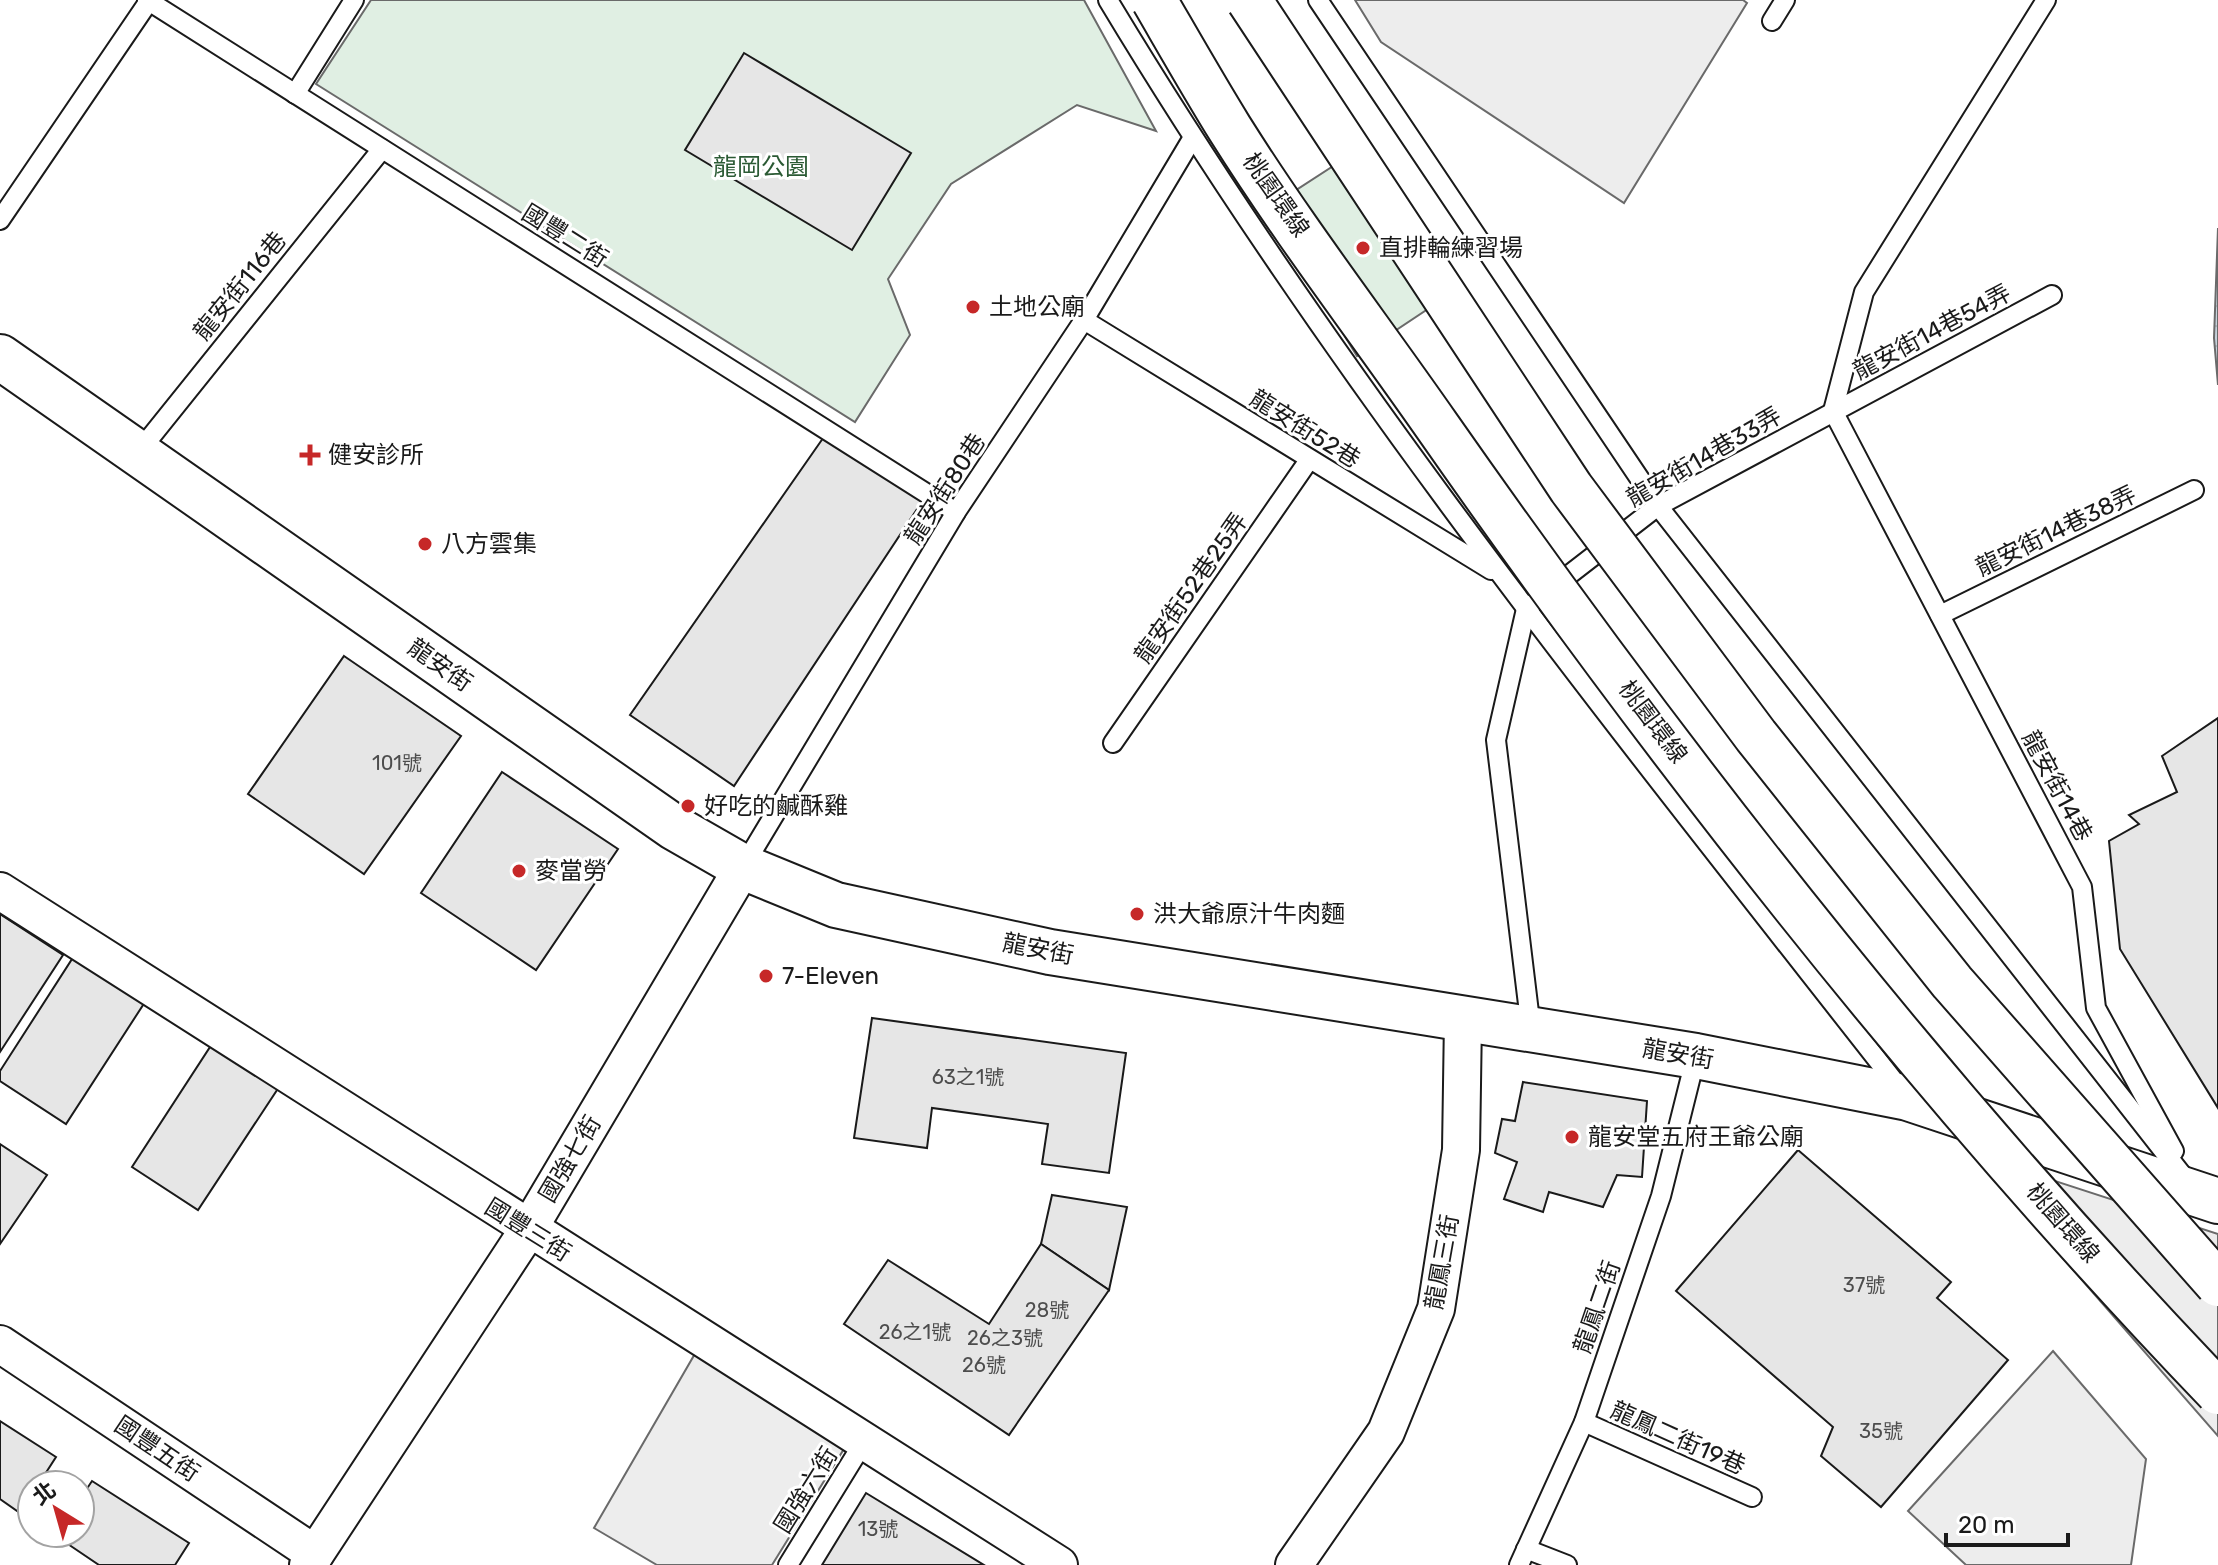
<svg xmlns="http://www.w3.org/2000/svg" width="2218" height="1565" font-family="Rubik,'Noto Sans TC',sans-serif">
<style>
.green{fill:#e0efe3;stroke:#6a6a6a;stroke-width:2}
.parking{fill:#ededed;stroke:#6a6a6a;stroke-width:2}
.water{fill:url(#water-waves);stroke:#6a6a6a;stroke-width:2}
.building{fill:#e6e6e6;stroke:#1a1a1a;stroke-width:2}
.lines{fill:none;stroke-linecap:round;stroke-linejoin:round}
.service-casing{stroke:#1a1a1a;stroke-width:22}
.minor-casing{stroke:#1a1a1a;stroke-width:40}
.tertiary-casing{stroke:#1a1a1a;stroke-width:48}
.service{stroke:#fff;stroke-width:18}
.minor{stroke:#fff;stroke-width:36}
.tertiary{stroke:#fff;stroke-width:44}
.motorway-bridge-casing{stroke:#1a1a1a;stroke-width:48;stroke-linecap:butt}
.motorway-bridge{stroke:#fff;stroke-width:44}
.poi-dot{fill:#c62828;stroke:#fff;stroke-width:3}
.labels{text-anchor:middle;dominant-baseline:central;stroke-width:6;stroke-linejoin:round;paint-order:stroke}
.number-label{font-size:20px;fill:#4d4d4d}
.park-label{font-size:24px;fill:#2b5a34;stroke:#fff}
.street-label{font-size:24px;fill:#1a1a1a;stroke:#fff}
.poi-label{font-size:24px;fill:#1a1a1a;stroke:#fff;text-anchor:start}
</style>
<defs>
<pattern id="water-waves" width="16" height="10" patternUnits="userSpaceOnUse" patternTransform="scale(2)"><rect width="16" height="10" fill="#c6d2dc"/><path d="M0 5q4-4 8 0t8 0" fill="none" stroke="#aab4bc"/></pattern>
</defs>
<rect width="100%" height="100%" fill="#fff"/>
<g class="green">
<polygon points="371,0 1084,0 1156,131 1077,105 951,184 888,279 910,335 855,422 316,84"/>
<polygon points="1364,146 1461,287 1357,356 1267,209"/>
</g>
<g class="parking">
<polygon points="1355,0 1743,0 1747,3 1624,203 1381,42"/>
<polygon points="1972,1154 2218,1234 2218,1436"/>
<polygon points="2053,1351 2146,1459 2131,1565 1966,1565 1908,1511"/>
<polygon points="696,1352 847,1444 772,1565 657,1565 594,1528"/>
</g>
<polygon class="water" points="2218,228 2218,385 2214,338"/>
<g class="building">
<polygon points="744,53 911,153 852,250 685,150"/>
<polygon points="828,431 927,494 734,786 630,715"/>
<polygon points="344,656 461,736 364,874 248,794"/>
<polygon points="2218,718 2218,1108 2120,949 2109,841 2139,824 2129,815 2177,792 2162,756"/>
<polygon points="502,772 618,849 536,970 421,893"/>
<polygon points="0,914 63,955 0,1052"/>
<polygon points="74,956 145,1002 66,1124 0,1081 0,1071"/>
<polygon points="872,1018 1126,1053 1109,1173 1042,1164 1048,1124 932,1108 927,1148 854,1138"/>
<polygon points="212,1044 279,1087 198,1210 132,1167"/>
<polygon points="1523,1082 1647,1101 1642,1177 1617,1175 1603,1207 1549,1192 1543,1212 1504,1199 1517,1162 1495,1153 1502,1119 1515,1121"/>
<polygon points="0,1144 47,1175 0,1244"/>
<polygon points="1798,1150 1951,1282 1937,1298 2008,1360 1881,1507 1821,1456 1833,1427 1676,1291"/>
<polygon points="1052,1195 1127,1207 1109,1290 1041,1244"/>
<polygon points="1041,1244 1109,1290 1009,1435 844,1324 888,1260 989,1324"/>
<polygon points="0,1421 56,1457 38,1485 32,1485 32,1494 20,1513 0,1499"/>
<polygon points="92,1481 189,1543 175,1565 99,1565 56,1536 80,1533 80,1499"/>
<polygon points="866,1493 984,1565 822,1565"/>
</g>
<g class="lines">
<g class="service-casing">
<g id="service">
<polyline points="147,0 956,512"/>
<path d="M1108,0C1340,386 1624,736 1901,1090"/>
<polyline points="1318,0 1658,506 2187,1181"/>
<polyline points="1772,21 1785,0"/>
<polyline points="295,94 354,0"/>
<polyline points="0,220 149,1"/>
<polyline points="1084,320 1491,570"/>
<polyline points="1833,411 2082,887 2096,1008 2174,1151"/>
<polyline points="1833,411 1864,292 2046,0"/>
<polyline points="137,454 382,149"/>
<polyline points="1552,588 1658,506 2052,295"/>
<polyline points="1940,615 2194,490"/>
<polyline points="1113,743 1309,460"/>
<polyline points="743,867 956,512 1084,320 1192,139"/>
<polyline points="1531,1029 1496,740 1526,609 1532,604"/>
<polyline points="1584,1422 1752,1497"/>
<polyline points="1526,1549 1567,1565"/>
<polyline points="788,1565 865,1440"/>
<polyline points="1519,1565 1584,1422 1661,1196 1696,1056"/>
</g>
</g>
<g class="minor-casing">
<g id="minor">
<polyline points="0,891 1059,1565"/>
<polyline points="0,1344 315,1554"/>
<polyline points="308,1565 528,1230 743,867"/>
<polyline points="1294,1565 1386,1432 1436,1309 1461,1150 1463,1019"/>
</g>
</g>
<g class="tertiary-casing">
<polyline id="tertiary" points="0,357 675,828 743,867 836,905 1050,952 1696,1056 1908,1098 2218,1201"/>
</g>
<use href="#service" class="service"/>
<use href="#minor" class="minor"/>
<use href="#tertiary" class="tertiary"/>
<g class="motorway-bridge-casing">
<g id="motorway-bridge">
<path d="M1154,0C1179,43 1204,87 1230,129C1294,231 1368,327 1437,426C1674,765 1932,1094 2218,1392"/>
<polyline points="1249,0 1571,488 1756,736 1952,982 2218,1284"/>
</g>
</g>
<use href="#motorway-bridge" class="motorway-bridge"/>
</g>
<g class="poi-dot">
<circle cx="1363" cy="248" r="8"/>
<circle cx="973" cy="307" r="8"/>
<path d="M306 443h8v8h8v8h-8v8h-8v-8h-8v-8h8z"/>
<circle cx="425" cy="544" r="8"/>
<circle cx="688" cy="806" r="8"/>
<circle cx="519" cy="871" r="8"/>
<circle cx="1137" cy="914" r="8"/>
<circle cx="766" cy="976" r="8"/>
<circle cx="1572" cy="1137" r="8"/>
</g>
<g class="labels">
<g class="number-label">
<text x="397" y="763">101號</text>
<text x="968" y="1077">63之1號</text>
<text x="1864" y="1285">37號</text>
<text x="1047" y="1310">28號</text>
<text x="915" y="1332">26之1號</text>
<text x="1005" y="1338">26之3號</text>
<text x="984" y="1365">26號</text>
<text x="1881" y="1431">35號</text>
<text x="878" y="1529">13號</text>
</g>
<g class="park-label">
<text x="761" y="167">龍岡公園</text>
</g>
<g class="street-label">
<text transform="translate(1276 195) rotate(55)">桃園環線</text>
<text transform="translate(565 236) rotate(32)">國豐二街</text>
<text transform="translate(240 286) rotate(-51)">龍安街116巷</text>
<text transform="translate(1932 332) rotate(-28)">龍安街14巷54弄</text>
<text transform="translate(1305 429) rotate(32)">龍安街52巷</text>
<text transform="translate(1704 457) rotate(-30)">龍安街14巷33弄</text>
<text transform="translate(945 489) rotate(-57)">龍安街80巷</text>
<text transform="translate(2056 531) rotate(-26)">龍安街14巷38弄</text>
<text transform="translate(1191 588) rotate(-55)">龍安街52巷25弄</text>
<text transform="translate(440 665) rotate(35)">龍安街</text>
<text transform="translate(1653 722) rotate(53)">桃園環線</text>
<text transform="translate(2057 786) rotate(62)">龍安街14巷</text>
<text transform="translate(1038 949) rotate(11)">龍安街</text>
<text transform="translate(1678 1054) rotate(10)">龍安街</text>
<text transform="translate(570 1159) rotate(-59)">國強七街</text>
<text transform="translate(2063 1223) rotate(49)">桃園環線</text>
<text transform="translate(528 1230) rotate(32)">國豐三街</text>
<text transform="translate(1442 1262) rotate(-80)">龍鳳三街</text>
<text transform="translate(1597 1307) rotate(-71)">龍鳳二街</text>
<text transform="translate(1678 1438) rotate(24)">龍鳳二街19巷</text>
<text transform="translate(157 1449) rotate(34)">國豐五街</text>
<text transform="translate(806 1490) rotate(-58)">國強六街</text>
</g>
<g class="poi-label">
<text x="1379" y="248">直排輪練習場</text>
<text x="989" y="307">土地公廟</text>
<text x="328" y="455">健安診所</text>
<text x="441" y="544">八方雲集</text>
<text x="704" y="806">好吃的鹹酥雞</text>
<text x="535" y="871">麥當勞</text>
<text x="1153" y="914">洪大爺原汁牛肉麵</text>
<text x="782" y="976">7-Eleven</text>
<text x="1588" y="1137">龍安堂五府王爺公廟</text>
</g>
</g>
<g transform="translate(56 1509) rotate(323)"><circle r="38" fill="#ffffff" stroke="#a3a3a3" stroke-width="2"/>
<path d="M0-6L14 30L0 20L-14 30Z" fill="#c62828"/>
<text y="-12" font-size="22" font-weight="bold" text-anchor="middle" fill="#1a1a1a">北</text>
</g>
<path d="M1946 1533v12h122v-12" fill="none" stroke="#1a1a1a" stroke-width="4"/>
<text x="1958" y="1533" font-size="24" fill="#1a1a1a" stroke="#ffffff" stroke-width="6" paint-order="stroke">20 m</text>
</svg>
